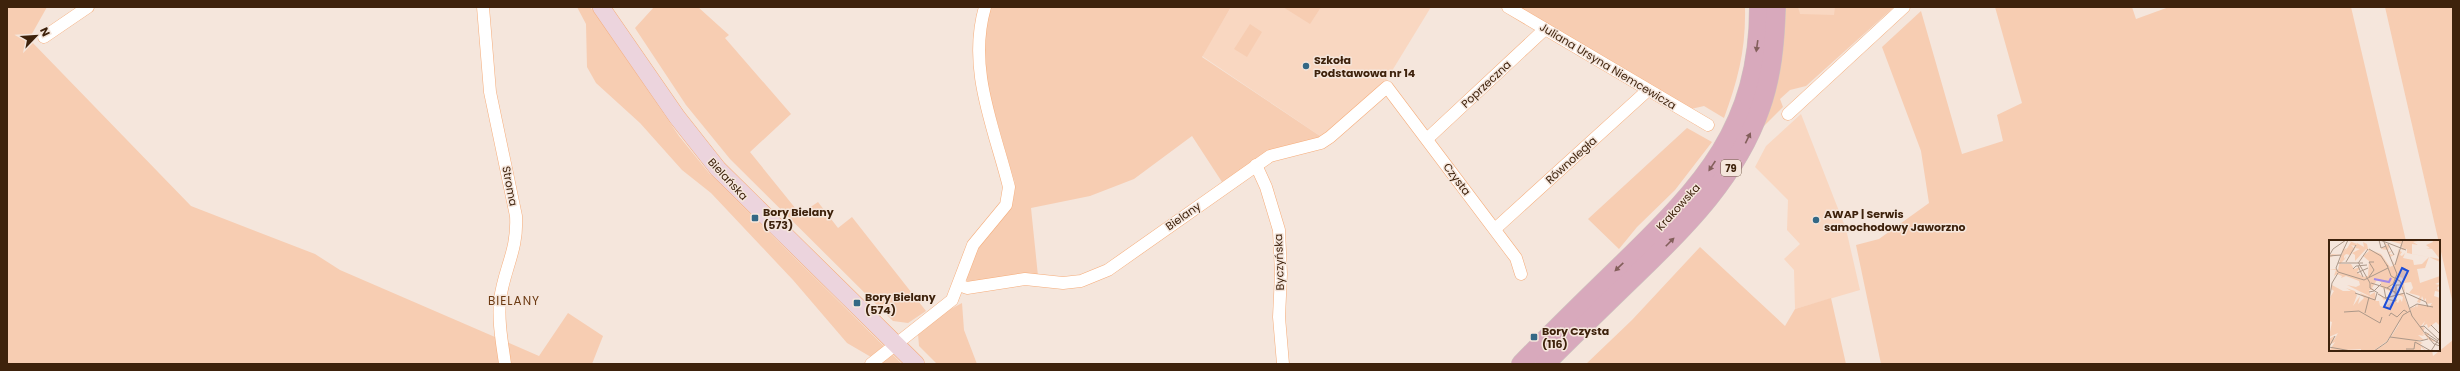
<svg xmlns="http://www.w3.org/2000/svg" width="2460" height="371" font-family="Poppins,sans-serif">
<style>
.built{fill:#f9d7c1}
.green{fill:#f7cdb2}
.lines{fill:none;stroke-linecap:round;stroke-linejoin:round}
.street-casing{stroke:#f6ac79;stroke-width:13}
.secondary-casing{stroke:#f6ac79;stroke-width:18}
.primary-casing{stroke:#cdc6c0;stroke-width:20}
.street{stroke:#fff;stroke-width:12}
.secondary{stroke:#ecd4dd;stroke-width:17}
.primary{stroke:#d8a9bc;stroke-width:19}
.oneway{fill:#835f5b}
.poi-dot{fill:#346885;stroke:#f5e6dc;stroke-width:1.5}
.labels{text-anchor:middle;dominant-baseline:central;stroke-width:3;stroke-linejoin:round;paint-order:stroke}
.shield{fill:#f5e6dc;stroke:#755d4a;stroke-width:1}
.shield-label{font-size:10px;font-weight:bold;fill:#3e220c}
.poi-label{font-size:11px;font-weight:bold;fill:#3e220c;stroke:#f5e6dc;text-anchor:start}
.street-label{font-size:11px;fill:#3e220c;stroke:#f5e6dc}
.neighbourhood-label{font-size:12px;letter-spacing:1px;fill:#6c3a12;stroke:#f5e6dc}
.inset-river{fill:none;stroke:#a188e7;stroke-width:2}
.inset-road{fill:none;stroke:#ac9889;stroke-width:1}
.view{fill:#1d4ed8;fill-opacity:0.15;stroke:#1d4ed8;stroke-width:2}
.inset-edge{fill:none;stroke:#3e220c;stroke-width:2}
</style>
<rect width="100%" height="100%" fill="#f5e6dc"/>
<g class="built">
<polygon points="1231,7 1431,7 1384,84 1323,138 1202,56"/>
<polygon points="1794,7 1847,7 1794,55"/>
<polygon points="1801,114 1846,229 1860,290 1795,309 1794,270 1784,259 1800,244 1787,230 1788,200 1755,167 1766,146"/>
</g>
<g class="green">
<polygon points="7,7 47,7 29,39 191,206 315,254 340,270 539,356 568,313 603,336 592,364 7,364"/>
<polygon points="577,7 590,7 597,16 679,136 709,173 902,364 883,364 847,343 793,280 711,193 682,170 640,123 596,83 587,67 586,24"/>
<polygon points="654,7 698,7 729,35 725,38 791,114 750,152 800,214 818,202 838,228 852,217 926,311 908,323 893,321 730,159 686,105 635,28"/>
<path d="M990,7H1231L1202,57L1323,138L1250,164L1222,182L1192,136L1134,179L1090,196L1031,208L1038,276L968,282L966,279C969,264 974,251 983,239C1000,217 1015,215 1015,183L986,83L983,42Z"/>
<polygon points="1283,7 1321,7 1310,24"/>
<path d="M1520,7H1745C1746,49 1738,80 1724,118L1704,106L1691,109Z"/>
<polygon points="1783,7 1798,7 1800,14 1834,15 1835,7 1894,7 1806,86 1790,90 1780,99 1783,107 1763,127"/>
<polygon points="1995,7 2132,7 2136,19 2169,7 2351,7 2406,241 2330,241 2330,350 2432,350 2433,356 2453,340 2453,364 1881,364 1856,245 1879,239 1929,203 1921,151 1882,47 1921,11 1962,154 2003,141 1997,115 2022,103"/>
<polygon points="2385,7 2453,7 2453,304"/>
<polygon points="1250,24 1262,32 1247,57 1234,49"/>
<polygon points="1687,128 1712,142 1675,190 1637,227 1619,249 1588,219"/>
<polygon points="1700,247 1785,326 1795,309 1831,298 1846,364 1586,364 1632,320"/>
<polygon points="962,303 964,330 977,364 937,364 919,346 918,334 947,311"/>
</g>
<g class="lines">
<g class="street-casing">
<g id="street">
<path d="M483,7L490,92L516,216C518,251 504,268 500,300C498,322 502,342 505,364"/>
<polyline points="1508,7 1708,125"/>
<polyline points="44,37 88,7"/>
<polyline points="1788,114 1904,7"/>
<polyline points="1427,139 1545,29"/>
<polyline points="1256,165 1266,187 1279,230 1281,274 1279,317 1283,364"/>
<polyline points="1495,229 1648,90"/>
<polyline points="959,285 967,288 1025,279 1063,283 1081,281 1108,270 1270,156 1321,143 1330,137 1387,87 1516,258 1521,274"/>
<path d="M871,364L952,300L973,245L1006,205L1009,187C994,127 967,69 985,7"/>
</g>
</g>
<g class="secondary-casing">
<polyline id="secondary" points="601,7 677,117 718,169 916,364"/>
</g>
<g class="primary-casing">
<g id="primary">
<path d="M1521,364C1554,330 1588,297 1622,264C1703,185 1759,127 1759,7"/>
<path d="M1545,364C1576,333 1607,303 1638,273C1688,225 1737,175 1760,109C1772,76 1775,42 1776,7"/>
</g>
</g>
<use href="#street" class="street"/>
<use href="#secondary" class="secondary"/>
<use href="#primary" class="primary"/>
</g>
<defs><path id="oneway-solid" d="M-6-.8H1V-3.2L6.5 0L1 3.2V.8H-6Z"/></defs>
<g class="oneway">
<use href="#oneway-solid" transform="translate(1757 46) rotate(98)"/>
<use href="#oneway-solid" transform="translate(1748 138) rotate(-64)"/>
<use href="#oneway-solid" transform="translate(1712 166) rotate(124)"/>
<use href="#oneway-solid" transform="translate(1670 242) rotate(-45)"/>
<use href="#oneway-solid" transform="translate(1619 267) rotate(136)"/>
</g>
<g class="poi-dot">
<circle cx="1306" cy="66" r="4"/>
<rect x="751" y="214" width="8" height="8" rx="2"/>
<circle cx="1816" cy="220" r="4"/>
<rect x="853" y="299" width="8" height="8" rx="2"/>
<rect x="1530" y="333" width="8" height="8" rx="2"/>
</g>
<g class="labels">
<rect class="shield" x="1721" y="160" width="20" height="16" rx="3"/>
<g class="shield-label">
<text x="1731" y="168">79</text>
</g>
<g class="poi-label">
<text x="1314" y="60">Szkoła<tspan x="1314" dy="13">Podstawowa nr 14</tspan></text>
<text x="763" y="212">Bory Bielany<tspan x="763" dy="13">(573)</tspan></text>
<text x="1824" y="214">AWAP | Serwis<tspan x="1824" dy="13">samochodowy Jaworzno</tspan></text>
<text x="865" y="297">Bory Bielany<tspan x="865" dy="13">(574)</tspan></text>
<text x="1542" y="331">Bory Czysta<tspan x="1542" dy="13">(116)</tspan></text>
</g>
<g class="street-label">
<text transform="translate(1608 66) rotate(31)">Juliana Ursyna Niemcewicza</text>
<text transform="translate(1486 84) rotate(-43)">Poprzeczna</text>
<text transform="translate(1571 160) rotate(-42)">Równoległa</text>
<text transform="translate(728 179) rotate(47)">Bielańska</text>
<text transform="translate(1457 179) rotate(53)">Czysta</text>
<text transform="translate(510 186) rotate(79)">Stroma</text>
<text transform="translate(1678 207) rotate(-48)">Krakowska</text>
<text transform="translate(1183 216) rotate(-35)">Bielany</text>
<text transform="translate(1279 262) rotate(-92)">Byczyńska</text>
</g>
<g class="neighbourhood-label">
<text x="514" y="300">BIELANY</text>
</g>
</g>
<g transform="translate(2329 240)">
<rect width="111" height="111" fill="#f5e6dc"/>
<path d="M15,0L14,10L18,8L14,15L22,2L18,0L28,4L26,6L22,5L26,9L21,15L17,14L15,16V19L17,16H21H17L16,19L11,24H22L25,29L32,27L28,32L34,37L39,36L40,21L34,16L40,11L37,9L26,21V15L23,13L31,9L26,8L28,3L35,7L34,2L38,4L39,9L52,14L61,27L65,25L58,10L52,9L57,6L55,2L60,6L59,12L63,11L60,14L65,15L61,17L66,25L70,8V14L71,11L73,12L71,15L73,16L76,13L74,18L84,20L85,25L93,24L100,17L78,13V9L73,10L71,7L75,8L71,6L72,4L58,0L89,1L84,2L89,5L83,4V14L111,19V22L100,17L96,28L88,29L91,43L111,36V42L106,44L111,45L108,48L111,52L106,51L105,56L111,58V86L107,82L99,88L98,84L94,86L96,81L92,86L96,88L94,91L95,94L100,93L99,96L107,102L100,100L96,95L93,94L95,96L89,95L95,100H89L88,101L94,103L91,104L97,111L92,107V111H45L56,104L60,100L70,84L71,81L58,101L44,111H32V109L0,111L6,102L0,105V99L5,96V100L9,93L0,97L3,82L0,81V59L5,51L2,49L3,45L14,51H22L17,48L26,51L28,55L24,66L31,56L29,64L35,58L31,53L46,59L18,45L27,47L31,45L30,41L17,36L12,38L13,36L8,34L5,36L7,30H0L7,29L9,30L12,16L6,15L0,18V16L3,14L13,15ZM72,37L75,40L72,42L76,53L75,43L82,42L84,48L80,53L91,56L88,62L91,63L93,56L95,61L97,58V64L103,63L101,66L89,64L88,68L87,64L86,67L81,68L82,74L74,53L55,58L49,52L55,60L70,55L74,57L73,62L71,59L69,63L65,60L56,67L51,66L50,61H47L46,52L41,55L40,50H45L43,48L48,40L52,42V47L67,54V47H61L69,41L71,43L69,38ZM103,0H111L110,18L103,9L97,8H101L97,5L104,2Z" fill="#f7cdb2" fill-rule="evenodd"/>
<path class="inset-river" d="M45,39L60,42L62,38"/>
<path class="inset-road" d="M50,0L52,8L57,6M51,0L77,10M55,2L68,34L64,44L58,48M59,4L65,15M40,9L52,16L59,27M12,15L19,0M0,16L4,9L17,0M0,16L12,15L7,28L9,32L35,40L59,28M17,22L27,5M29,22L41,43V48L49,53M30,22L39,9M9,23H34M58,25L62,36L71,41L83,76L98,96L111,104M66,25L74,0M29,26L34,37M24,29L27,26L38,25M28,33L39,28M40,37L45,30L40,22H45M42,43L58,48L66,52L67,61L57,59L55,48M40,52L45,51L52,44M26,53L46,60L48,53M77,53L97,62L99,67M49,54L56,58L76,53M67,54V45H71M0,61L3,43L9,33M81,68L88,64L104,67M15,72L30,71L51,83L53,77M36,73L40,57M60,76L62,73L68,77L75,70L78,72M102,85L111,94M91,87L95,86L110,100M96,92L109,101M61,97L91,101L99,99M100,98L105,104L111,106M0,107L22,111M0,107L6,96M77,109H85L86,102L102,111M45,111L58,102L74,75L81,71M102,111L111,97"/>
<path class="view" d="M73,28L79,31L61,69L55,67Z"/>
<rect width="111" height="111" class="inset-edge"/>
</g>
<rect width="2460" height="371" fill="none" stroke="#3e220c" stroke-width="16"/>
<g transform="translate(36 36) rotate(65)" stroke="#f5e6dc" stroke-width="3" paint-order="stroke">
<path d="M0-3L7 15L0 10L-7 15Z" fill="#3e220c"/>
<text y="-6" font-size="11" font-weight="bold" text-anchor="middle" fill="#3e220c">N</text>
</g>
</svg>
